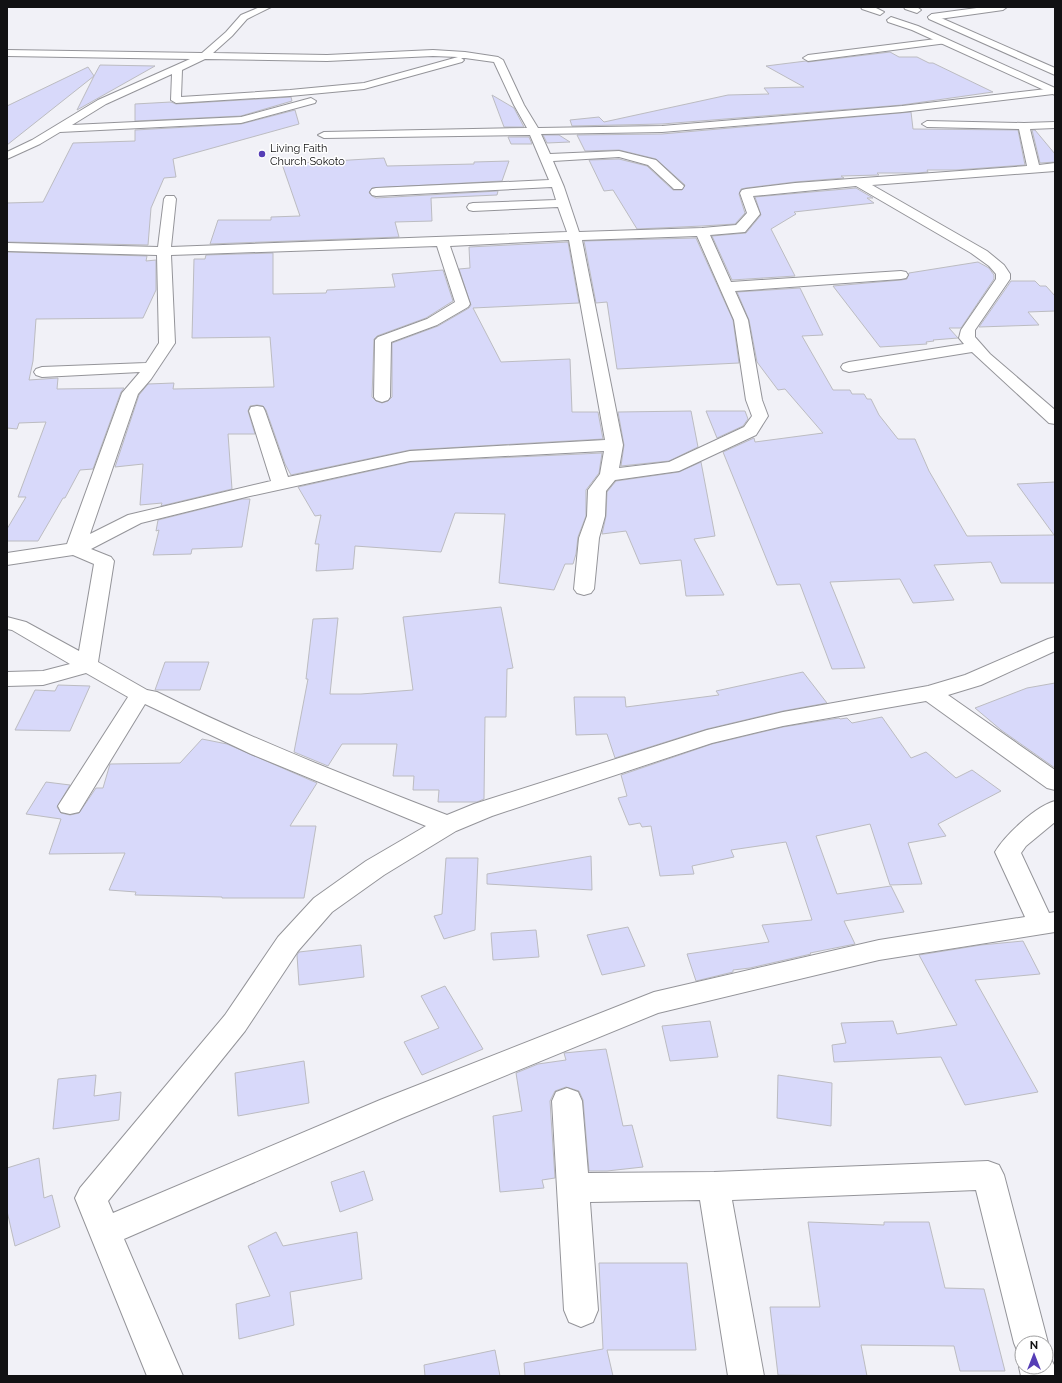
<svg xmlns="http://www.w3.org/2000/svg" width="1062" height="1383" font-family="Raleway,sans-serif">
<style>
.building{fill:#d8d9fa;stroke:#bcbcc1}
.lines{fill:none;stroke-linecap:round;stroke-linejoin:round}
.minor-casing{stroke:#949499;stroke-width:2}
.major-casing{stroke:#949499;stroke-width:2}
.highway-casing{stroke:#949499;stroke-width:2}
.minor{fill:#fff;fill-rule:evenodd}
.major{fill:#fff;fill-rule:evenodd}
.highway{fill:#fff;fill-rule:evenodd}
.poi-dot{fill:#563eb6;stroke:#fff;stroke-width:1.5}
.labels{text-anchor:middle;dominant-baseline:central;stroke-width:3;stroke-linejoin:round;paint-order:stroke}
.far-poi-label{font-size:11px;fill:#111113;stroke:#fff;text-anchor:start}
</style>
<rect width="100%" height="100%" fill="#f1f1f7"/>
<g class="building">
<polygon points="890,52 899,57 917,57 929,63 933,63 993,92 902,105 662,124 572,126 570,120 599,117 604,122 728,95 769,94 764,88 804,87 766,66 806,61 808,62"/>
<polygon points="100,65 155,66 77,110 94,76 7,145 7,106 88,67 94,76"/>
<polygon points="492,95 514,108 524,127 504,127"/>
<polygon points="291,97 292,101 241,116 135,121 135,104 171,102 176,104"/>
<polygon points="295,110 299,124 173,159 176,177 164,178 151,208 148,245 7,242 7,203 43,202 73,143 135,141 135,130 241,124"/>
<polygon points="911,112 913,129 1018,130 1025,165 956,170 927,170 928,172 917,173 877,173 879,175 841,176 844,178 795,182 746,188 741,189 739,194 745,213 735,224 702,226 637,229 613,190 604,191 589,160 619,159 647,166 673,190 682,190 685,185 656,159 619,150 585,151 577,135 662,134"/>
<polygon points="1032,130 1035,130 1055,154 1055,162 1040,163"/>
<polygon points="543,135 559,135 570,142 547,143"/>
<polygon points="508,137 529,137 532,144 511,144"/>
<polygon points="384,158 387,166 474,164 474,162 509,161 502,181 372,188 369,193 372,196 376,198 498,191 497,195 431,198 432,221 395,222 399,237 210,244 218,220 271,220 271,217 300,216 282,164"/>
<polygon points="856,188 873,198 867,198 874,203 794,212 796,214 771,229 795,276 732,280 712,236 746,233 761,215 755,197"/>
<polygon points="696,238 733,320 739,363 617,369 607,302 596,303 584,241"/>
<polygon points="568,242 579,303 473,308 501,362 570,359 572,412 598,412 603,439 410,450 291,475 285,464 266,410 263,406 257,405 250,406 248,411 255,434 228,434 232,489 161,506 162,503 140,505 143,464 115,467 139,395 148,384 174,383 173,389 274,387 270,337 192,338 194,259 205,259 206,255 273,253 273,294 326,293 327,290 395,287 392,274 443,270 453,301 426,318 377,336 374,339 372,397 376,401 382,403 388,401 392,397 392,343 438,326 469,308 471,305 459,269 470,268 469,247"/>
<polygon points="7,252 147,256 146,261 156,260 156,290 143,318 36,319 33,361 29,380 58,378 57,389 124,388 121,392 93,469 80,470 65,498 63,498 38,541 7,541 7,529 26,497 18,497 46,422 19,423 17,429 7,428"/>
<polygon points="978,262 989,268 994,275 994,279 961,328 949,328 958,338 933,340 934,341 926,342 927,344 880,347 833,286 901,280 907,279 909,273"/>
<polygon points="1011,281 1035,281 1040,286 1046,286 1055,296 1055,311 1028,312 1039,325 979,327"/>
<polygon points="800,288 823,335 802,336 833,390 850,390 852,394 864,394 867,399 871,399 879,415 898,439 915,439 929,471 967,536 1054,535 1017,484 1055,482 1055,583 1001,583 991,562 934,565 954,600 913,603 900,579 830,582 865,668 832,669 800,584 777,585 723,452 754,438 755,442 823,433 785,389 778,390 757,362 749,320 737,292"/>
<polygon points="691,411 698,447 669,461 621,466 624,445 618,412"/>
<polygon points="706,411 745,411 748,419 743,426 717,438"/>
<polygon points="602,453 599,473 586,490 586,516 578,537 576,554 573,564 565,564 554,590 499,583 505,514 455,513 441,552 355,546 353,569 316,571 319,544 315,544 321,515 315,516 298,487 410,462"/>
<polygon points="701,462 715,536 694,539 724,595 686,596 681,560 640,564 626,531 602,534 606,516 607,492 616,481 679,472"/>
<polygon points="242,499 250,499 242,547 192,549 191,554 153,555 159,530 156,531 158,520"/>
<polygon points="501,607 513,668 507,669 506,717 485,717 484,799 477,802 438,802 439,790 413,790 414,776 393,776 397,744 342,744 328,766 294,752 308,679 306,679 313,619 338,618 330,694 361,694 413,690 403,617"/>
<polygon points="165,662 209,662 200,690 155,690"/>
<polygon points="803,672 827,703 783,711 707,729 615,758 607,734 576,735 574,697 625,697 626,707 719,695 716,691"/>
<polygon points="1055,683 1055,768 1001,730 975,708 1027,688"/>
<polygon points="58,685 90,686 70,731 15,730 35,690 55,691"/>
<polygon points="882,717 911,758 926,752 956,778 972,770 1001,791 938,824 946,836 908,843 922,884 890,885 870,824 816,836 837,894 891,886 904,912 844,921 855,944 810,953 811,954 750,968 733,970 733,972 696,981 687,954 769,942 762,925 812,920 786,842 731,850 734,857 692,866 694,874 660,876 651,826 642,827 640,823 629,825 618,798 627,796 621,775 712,744 783,727 839,718 840,719 847,718 852,723"/>
<polygon points="202,739 227,744 317,783 290,826 316,826 304,898 222,898 222,897 135,895 136,892 109,890 125,853 49,854 61,819 26,814 46,782 70,785 57,807 61,813 70,815 79,813 96,788 103,788 110,764 180,763"/>
<polygon points="591,856 592,890 487,884 487,874"/>
<polygon points="446,858 478,858 475,930 444,939 434,916 442,914"/>
<polygon points="628,927 645,966 602,975 587,935"/>
<polygon points="536,930 539,957 493,960 491,933"/>
<polygon points="1023,941 1040,974 975,980 1038,1092 965,1105 941,1057 834,1062 832,1045 846,1043 841,1023 893,1021 897,1034 957,1025 919,955 981,945"/>
<polygon points="361,945 364,977 299,985 297,955 299,952"/>
<polygon points="445,986 483,1049 422,1075 404,1042 439,1028 421,996"/>
<polygon points="710,1021 718,1057 670,1061 662,1026"/>
<polygon points="606,1049 623,1126 632,1125 643,1167 607,1171 589,1171 583,1100 579,1091 566,1087 555,1091 550,1101 555,1178 542,1180 544,1188 500,1192 493,1116 522,1111 516,1073 538,1064 566,1060 564,1053"/>
<polygon points="304,1061 309,1103 238,1116 235,1073"/>
<polygon points="96,1075 94,1096 121,1092 119,1120 53,1129 58,1079"/>
<polygon points="778,1075 832,1083 831,1126 777,1118"/>
<polygon points="39,1158 44,1198 52,1195 60,1227 15,1246 7,1211 7,1168"/>
<polygon points="364,1171 373,1200 340,1212 331,1182"/>
<polygon points="808,1222 884,1225 884,1222 929,1222 945,1288 984,1289 1005,1371 960,1371 954,1346 861,1345 867,1376 778,1375 770,1307 820,1307"/>
<polygon points="276,1232 283,1246 357,1232 362,1279 290,1292 294,1325 239,1339 236,1304 270,1296 248,1246"/>
<polygon points="599,1263 687,1263 696,1350 607,1350 613,1376 525,1376 524,1363 603,1349"/>
<polygon points="495,1350 500,1376 425,1376 424,1365"/>
</g>
<g class="lines">
<g class="minor-casing">
<g id="minor">
<path d="M260,7H271L247,19L232,36L213,53L327,55L433,50L465,52L498,57L503,60L524,105L538,128L662,126L902,106L1055,88V94H1053L902,112L662,132L541,134L550,154L619,151L656,160L684,186L682,189H674L648,165L619,157L553,161L564,187L579,232L702,228L736,225L747,213L740,193L742,190L746,189L795,183L1027,166L1019,129L927,127L922,124L927,121L1024,123L1055,122V128L1030,129L1039,165L1055,163V171L872,185L987,251L1004,265L1010,274V279L975,330V337L990,354L1055,410V424L1049,423L972,352L849,372L843,370L841,367L843,364L849,362L964,344L959,338L961,330L996,279V274L989,266L971,253L856,186L753,196L760,214L745,232L710,235L731,282L901,271L906,272L908,275L906,278L901,279L735,291L748,320L762,400L768,416L756,435L679,471L615,480L606,491L605,516L599,538L594,589L591,593L584,595L577,593L574,589L579,538L587,516L588,490L600,474L604,451L410,461L250,496L141,523L91,549L111,557L114,561L98,662L147,690L157,692C251,739 349,777 447,815L474,804L707,730L783,712L928,686L965,675L1048,639L1055,637V651L981,685L948,695L1055,770V790L1047,788L926,701L783,726L712,743L492,816L456,831L384,875L332,912L298,951L245,1031L108,1201L113,1213L380,1100L654,992L879,940L1025,917L995,852C1005,835 1036,806 1055,801V822L1026,846L1021,853L1049,913L1055,912V932L879,960L658,1013L402,1118L124,1239L183,1376H147L75,1198L80,1188L225,1015L278,937L314,898L366,861L426,826L251,754L145,704L79,812L70,814L61,812L58,806L128,697L86,673L43,685L7,686V672L43,671L70,664L12,630L7,629V617L26,622L79,651L94,564L73,555L7,565V553L67,544L122,393L140,372L42,377L36,375L34,372L36,369L42,367L146,363L159,343L157,255L7,251V243L158,247L164,199L166,196H174L176,199L171,247L567,232L558,207L473,211L469,210L467,207L469,204L473,203L556,200L552,187L376,196L372,195L370,192L372,189L376,188L549,180L530,135L324,138L318,135L324,132L527,128L514,105L494,62L465,58H461L464,60L462,62L364,89L290,96L176,103L171,100L172,74L106,104L72,125L241,117L311,98L316,101L315,103L241,123L60,132L40,144L7,159V152L32,140L98,100L190,59L7,56V50L202,53L226,32L241,15ZM433,56L458,57L364,83L290,90L181,97L182,70L205,59L327,61ZM697,236L734,320L746,400L752,416L744,427L669,462L619,468L623,445L582,240ZM569,240L605,440L410,451L288,477L265,411L263,407L257,406L251,407L249,411L271,481L128,515L90,534L138,394L151,379L175,343L171,255L437,246L455,302L427,319L378,337L375,340L374,397L376,400L382,402L388,400L390,397L391,342L437,325L468,307L470,304L450,246Z"/>
<polygon points="944,38 949,41 947,43 808,61 803,58 808,55"/>
<polygon points="567,1088 578,1092 582,1101 588,1173 714,1172 988,1161 999,1165 1004,1175 1048,1343 1046,1349 1046,1343 1022,1343 1022,1356 1019,1355 1014,1343 976,1190 732,1200 764,1376 728,1376 700,1200 590,1202 598,1310 593,1322 581,1327 569,1322 564,1310 552,1101 556,1092"/>
<polygon points="1046,1353 1049,1355 1055,1367 1055,1376 1021,1376 1019,1367 1022,1361 1022,1367 1046,1367"/>
</g>
</g>
<g class="major-casing">
<polygon id="major" points="984,7 1007,7 1003,10 932,20 928,17 932,14"/>
</g>
<g class="highway-casing">
<g id="highway">
<polygon points="861,7 874,7 884,12 880,15 862,9"/>
<polygon points="904,7 917,7 921,10 917,13 905,9"/>
<polygon points="932,14 1055,68 1055,75 929,19 928,17"/>
<polygon points="891,17 918,26 1055,88 1055,95 912,30 888,22 887,20"/>
</g>
</g>
<use href="#minor" class="minor"/>
<use href="#major" class="major"/>
<use href="#highway" class="highway"/>
</g>
<circle class="poi-dot" cx="262" cy="154" r="4"/>
<g class="labels">
<g class="far-poi-label">
<text x="270" y="148">Living Faith<tspan x="270" dy="13">Church Sokoto</tspan></text>
</g>
</g>
<rect width="1062" height="1383" fill="none" stroke="#111113" stroke-width="16"/>
<g transform="translate(1034 1355)"><circle r="19" fill="#ffffff" stroke="#a0a0a1"/>
<path d="M0-3L7 15L0 10L-7 15Z" fill="#563eb6"/>
<text y="-6" font-size="11" font-weight="bold" text-anchor="middle" fill="#111113">N</text>
</g>
</svg>
